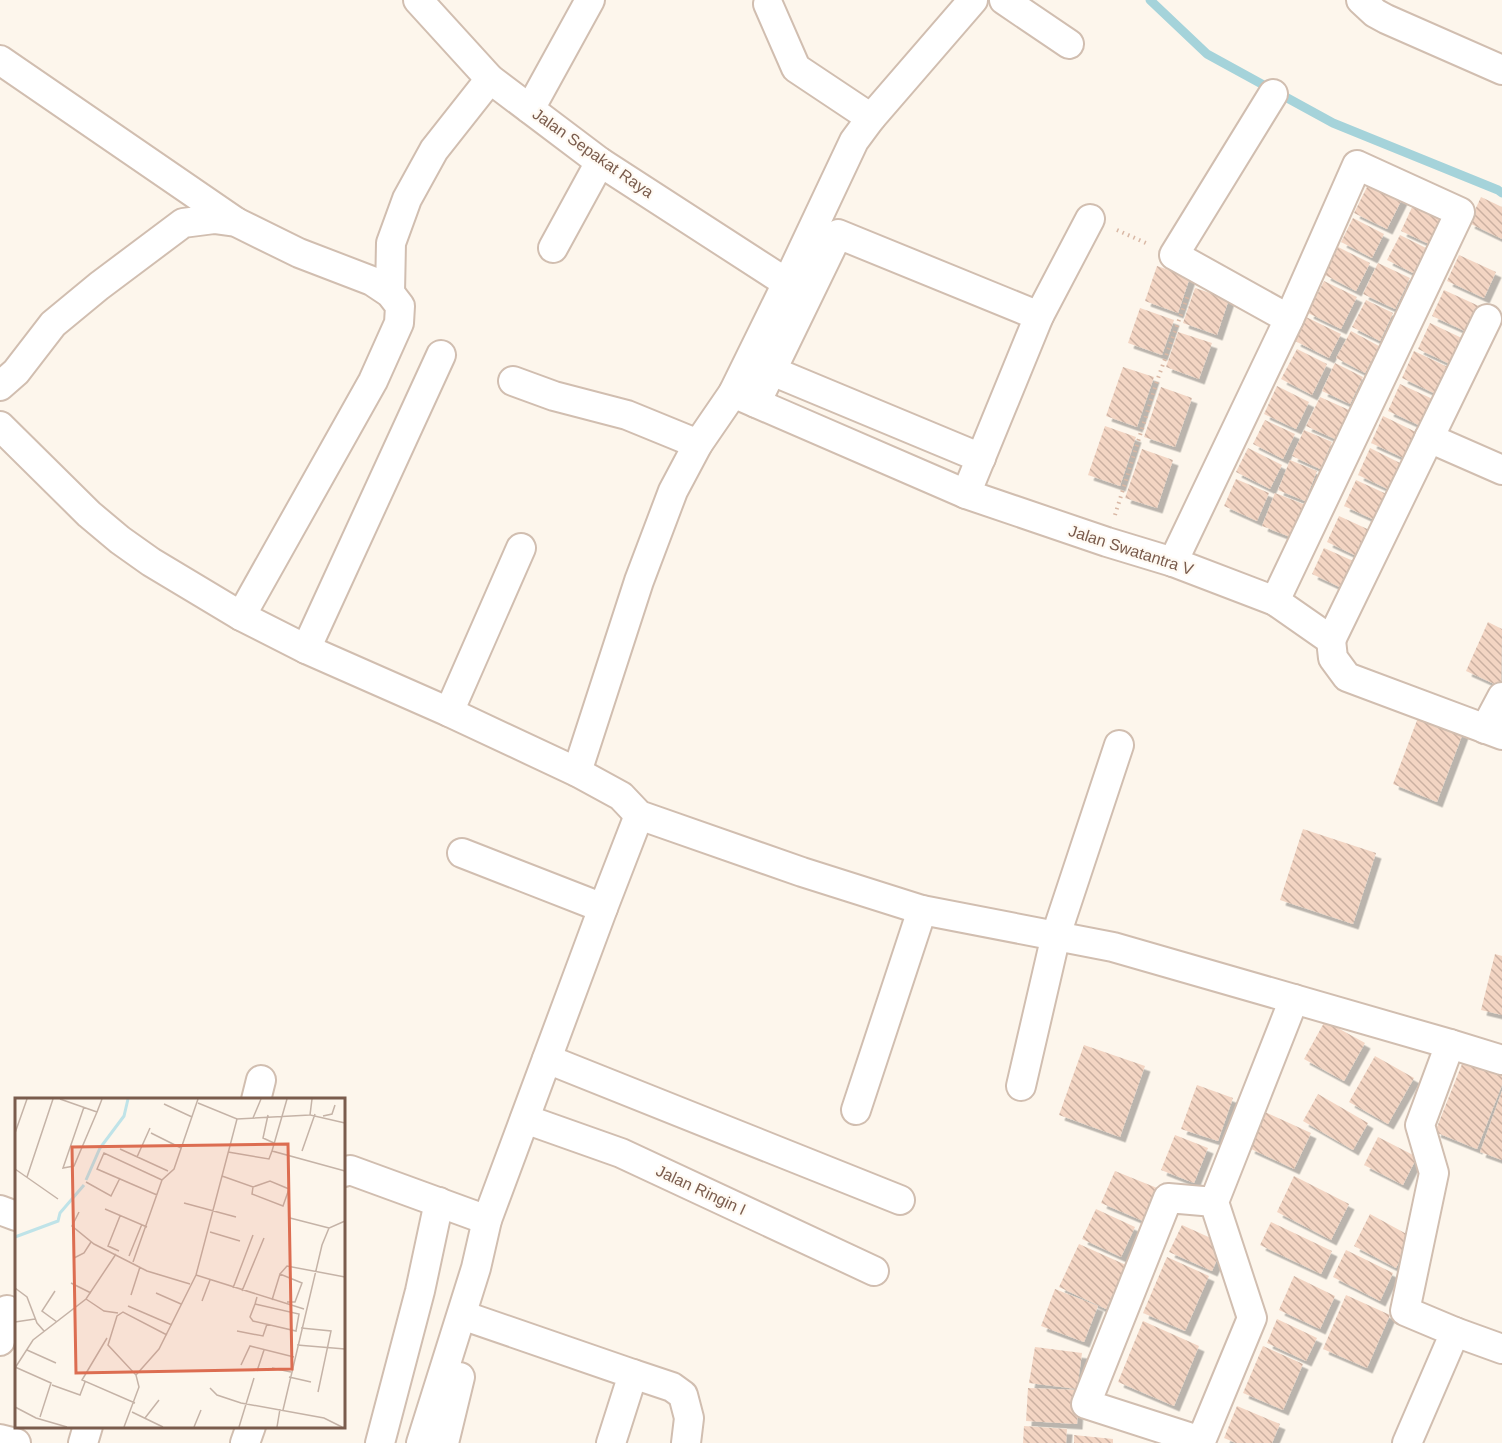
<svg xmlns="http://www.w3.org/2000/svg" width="1502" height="1443" font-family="Helvetica,sans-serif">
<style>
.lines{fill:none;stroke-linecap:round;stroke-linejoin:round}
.stream{stroke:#a5d3da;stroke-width:9}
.building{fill:url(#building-back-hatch);filter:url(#shadow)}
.street-casing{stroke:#d1beb0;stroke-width:32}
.path{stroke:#d9b8a5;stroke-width:4;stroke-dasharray:1.5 4.5;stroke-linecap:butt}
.street{stroke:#fff;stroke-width:28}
.labels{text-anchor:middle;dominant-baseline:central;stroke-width:4.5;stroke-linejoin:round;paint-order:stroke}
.street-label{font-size:16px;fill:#7a5c4d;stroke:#fffaf3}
.inset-river{fill:none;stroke:#bfe3e8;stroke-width:3}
.inset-road{fill:none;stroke:#c5b3a7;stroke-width:1.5}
.view{fill:#dc6d51;fill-opacity:0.15;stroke:#dc6d51;stroke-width:3}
.inset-edge{fill:none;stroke:#7a5c4d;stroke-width:3}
</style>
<defs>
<pattern id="building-back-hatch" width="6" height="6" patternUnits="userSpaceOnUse" patternTransform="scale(1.5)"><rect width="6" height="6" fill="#f3d5c3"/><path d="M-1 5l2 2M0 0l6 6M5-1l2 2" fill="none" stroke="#cab0a1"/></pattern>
<filter id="shadow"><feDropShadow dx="5.5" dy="5.5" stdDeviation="0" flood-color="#0004"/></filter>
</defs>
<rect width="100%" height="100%" fill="#fdf6ec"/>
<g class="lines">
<polyline class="stream" points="1150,0 1207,54 1333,123 1498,190 1502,193"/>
</g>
<g class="building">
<polygon points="1369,183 1402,199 1387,229 1354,213"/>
<polygon points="1481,197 1502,207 1502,239 1469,223"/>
<polygon points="1414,203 1441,216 1429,244 1401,231"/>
<polygon points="1353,218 1384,234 1372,258 1341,242"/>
<polygon points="1400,235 1426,248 1413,273 1387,260"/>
<polygon points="1338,247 1370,263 1356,291 1325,275"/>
<polygon points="1459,255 1496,272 1484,298 1447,281"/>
<polygon points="1378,263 1410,278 1395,309 1363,294"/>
<polygon points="1157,266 1190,277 1178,313 1145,301"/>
<polygon points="1324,281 1357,297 1341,329 1308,313"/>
<polygon points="1195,288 1229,299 1217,335 1183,323"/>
<polygon points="1444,290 1481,307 1469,333 1432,316"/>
<polygon points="1366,300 1393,313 1380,341 1352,327"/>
<polygon points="1140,308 1174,320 1162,355 1128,343"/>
<polygon points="1306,317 1341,334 1329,358 1295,341"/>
<polygon points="1430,323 1466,340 1454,366 1418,349"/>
<polygon points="1351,331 1379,346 1365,373 1336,358"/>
<polygon points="1178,332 1212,343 1199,379 1166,367"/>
<polygon points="1297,349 1327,364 1312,395 1281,379"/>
<polygon points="1414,351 1450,368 1438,395 1402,378"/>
<polygon points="1335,363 1363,377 1350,404 1322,391"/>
<polygon points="1123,367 1154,377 1137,427 1106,416"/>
<polygon points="1400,384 1437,401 1425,428 1388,411"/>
<polygon points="1277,386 1309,402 1296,429 1264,414"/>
<polygon points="1161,387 1192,398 1175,447 1144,437"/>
<polygon points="1320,397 1349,410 1335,439 1306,426"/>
<polygon points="1383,416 1420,434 1408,460 1371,443"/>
<polygon points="1265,420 1295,434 1283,459 1253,444"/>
<polygon points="1105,426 1136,437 1120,486 1088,475"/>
<polygon points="1304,430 1332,442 1320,469 1292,456"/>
<polygon points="1248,448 1282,465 1270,489 1236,472"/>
<polygon points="1370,448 1406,466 1394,492 1358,475"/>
<polygon points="1142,449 1173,460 1157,508 1125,498"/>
<polygon points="1290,460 1317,471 1305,501 1278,490"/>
<polygon points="1236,479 1269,493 1257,521 1224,506"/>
<polygon points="1356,480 1393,497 1381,523 1344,506"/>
<polygon points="1275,493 1306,505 1293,538 1262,526"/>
<polygon points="1339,516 1376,533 1363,559 1327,542"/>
<polygon points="1324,548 1360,564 1348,591 1312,574"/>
<polygon points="1488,622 1502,629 1501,687 1466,671"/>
<polygon points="1419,715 1463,733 1437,802 1393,784"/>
<polygon points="1303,829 1376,853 1353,924 1280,900"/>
<polygon points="1495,954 1502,956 1502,1015 1481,1010"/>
<polygon points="1325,1021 1365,1043 1344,1081 1304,1059"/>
<polygon points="1084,1045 1145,1066 1120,1137 1059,1115"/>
<polygon points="1375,1056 1414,1078 1388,1124 1349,1102"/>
<polygon points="1464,1059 1502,1075 1502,1085 1477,1149 1435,1132"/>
<polygon points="1197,1085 1233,1098 1218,1141 1181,1129"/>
<polygon points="1502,1091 1502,1160 1480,1152"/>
<polygon points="1318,1094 1368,1123 1353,1150 1303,1121"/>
<polygon points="1265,1112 1311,1133 1294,1169 1249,1148"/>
<polygon points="1175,1135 1208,1148 1194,1183 1161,1170"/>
<polygon points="1378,1137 1417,1157 1403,1185 1364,1165"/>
<polygon points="1115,1171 1157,1188 1143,1221 1101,1203"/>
<polygon points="1294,1176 1349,1204 1331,1240 1277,1212"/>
<polygon points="1096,1209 1135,1227 1121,1257 1082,1239"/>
<polygon points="1370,1214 1412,1237 1396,1268 1354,1246"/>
<polygon points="1271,1222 1332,1251 1321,1274 1260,1245"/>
<polygon points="1182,1225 1224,1244 1212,1271 1169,1252"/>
<polygon points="1079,1244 1126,1265 1106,1309 1059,1287"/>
<polygon points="1346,1250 1393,1273 1380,1301 1333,1277"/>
<polygon points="1167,1257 1209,1276 1185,1331 1143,1313"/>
<polygon points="1294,1276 1335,1296 1320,1329 1279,1310"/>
<polygon points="1055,1289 1098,1306 1084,1342 1041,1326"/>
<polygon points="1346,1295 1390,1315 1367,1368 1323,1349"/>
<polygon points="1277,1319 1317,1338 1306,1361 1267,1343"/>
<polygon points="1143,1321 1199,1346 1174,1406 1118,1382"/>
<polygon points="1263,1346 1303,1364 1283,1410 1243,1393"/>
<polygon points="1035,1347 1082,1353 1077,1389 1029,1383"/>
<polygon points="1028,1388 1079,1390 1077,1424 1026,1421"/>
<polygon points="1237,1406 1280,1424 1272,1443 1236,1443 1224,1438"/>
<polygon points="1024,1426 1067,1429 1066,1443 1023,1443"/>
<polygon points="1074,1435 1113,1439 1113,1443 1074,1443"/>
</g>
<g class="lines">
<g class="street-casing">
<g id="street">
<polyline points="418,0 490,79 600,162 787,283"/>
<polyline points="1004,0 1069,44"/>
<polyline points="1361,0 1375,13 1386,19 1502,70"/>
<polyline points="768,4 796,68 871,118"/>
<polyline points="0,60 236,222"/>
<polyline points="1273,94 1174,255 1289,319"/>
<polyline points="530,109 590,0"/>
<polyline points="553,248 600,162"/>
<polyline points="390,293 391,243 407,199 434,150 490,79"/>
<polyline points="772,371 981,458"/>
<polyline points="513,381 554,396 627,415 698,444"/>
<polyline points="0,386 16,372 53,324 99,286 183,223 214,219 236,222 299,253 372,281 390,293 400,306 399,323 373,381 241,616"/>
<polyline points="733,393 966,494 1107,542 1173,562 1275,601 1331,640 1333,658 1347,677 1502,735"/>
<polyline points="756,403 838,234 1039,316"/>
<polyline points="0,426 89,514 120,540 151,562 241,616 306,649 449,712 577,772 621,796 639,815 802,872 922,910 1113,947 1450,1044 1502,1060"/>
<polyline points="1429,438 1502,470"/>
<polyline points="966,494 1039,316 1090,219"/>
<polyline points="1173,562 1289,319 1357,165 1460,212 1275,601"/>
<polyline points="1331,640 1487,319"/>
<polyline points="306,649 441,355"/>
<polyline points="449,712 521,548"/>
<polyline points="1485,729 1502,697"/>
<polyline points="577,772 639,581 673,491 698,444 733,393 787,283 854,141 871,118 973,0"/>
<polyline points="462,853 603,908"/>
<polyline points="547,1059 900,1200"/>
<polyline points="1021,1086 1056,935 1119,745"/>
<polyline points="256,1100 261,1080"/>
<polyline points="856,1110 922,910"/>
<polyline points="525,1119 621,1153 874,1271"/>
<polyline points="344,1172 350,1170 487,1220"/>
<polyline points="1214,1202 1168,1198 1086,1404 1201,1441 1252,1318 1214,1202 1294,999"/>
<polyline points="0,1210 16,1216"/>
<polyline points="462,1315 633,1374 611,1443"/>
<polyline points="1455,1332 1502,1349"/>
<polyline points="0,1341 7,1310"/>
<polyline points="633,1374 672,1387 683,1395 689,1418 686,1443"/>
<polyline points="0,1439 16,1443"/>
<polyline points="83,1443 88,1426"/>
<polyline points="245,1443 251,1426"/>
<polyline points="380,1443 420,1291 439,1202"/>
<polyline points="421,1443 476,1268 487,1220 603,908 639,815"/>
<polyline points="444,1443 460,1377"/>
<polyline points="1407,1443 1455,1332 1405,1311 1434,1173 1420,1125 1450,1044"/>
</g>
</g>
<g class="path">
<polyline points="1117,230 1148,244"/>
<polyline points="1115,515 1157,381 1188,295"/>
</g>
<use href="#street" class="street"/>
</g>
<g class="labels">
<g class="street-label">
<text transform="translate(593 153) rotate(35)">Jalan Sepakat Raya</text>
<text transform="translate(1131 550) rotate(18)">Jalan Swatantra V</text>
<text transform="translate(701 1190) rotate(25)">Jalan Ringin I</text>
</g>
</g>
<g transform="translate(15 1098)">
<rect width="330" height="330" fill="#fdf6ec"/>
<path class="inset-river" d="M71,82L85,50L109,18L113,1M0,139L43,123L45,115L69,87"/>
<path class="inset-road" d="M45,1L82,14L87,1M297,1L295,17L330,25M183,5L222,21L295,17M149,6L177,19M69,9L48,70L59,68L82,14M253,17L248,40L259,45M308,18L317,16L320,7M238,20L246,1M0,35L12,1M136,35L166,50M105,51L153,73M257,53L272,1M287,53L300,16M213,54L254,61L257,53L330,73M122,59L135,30M0,71L43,101M207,78L238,89L255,83L274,91L268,108L237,96L238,89M12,79L38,1M71,84L96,98L105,80M142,97L82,71L89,55L147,82M169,105L221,119M90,111L132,129M64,114L57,128L79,146L132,173L175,186M275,120L314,130M195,134L225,143M104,153L93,148L105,118M114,158L127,126M59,160L69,155L76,144M118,164L147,82L159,71L183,1M265,176L272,168L330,179M181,177L289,211M56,185L76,195M0,190L12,199L22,225L29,233M218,190L238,137M40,193L27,213L42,224M227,193L249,140M141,195L166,206M116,197L125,169M71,201L89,213L103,215M257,202L265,176L287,185L280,204H272M187,203L195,182M240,206L284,216L281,233L238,223L235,219L240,206L242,199M113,208L157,227M0,224L20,221M286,230L316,233L303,294M222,233L248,238L252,226M92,240L67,282L120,305M282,247L330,251M12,252L41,265M226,267L235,248L279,259M0,269L36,285L25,319M0,270L18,242L71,201L101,156M257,270L276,274M242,273L249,252M121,277L144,251L181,177L222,21M274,279L296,284M37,287L65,297L70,284M195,290L202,297L226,305L309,320L327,329M0,309L21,320L52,329M268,312L307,147L314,130L330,123M117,314L148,329M130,320L144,302M109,329L124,289L121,277L93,247L102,218L108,214L152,237M179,329L186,312M224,329L239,280M262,329L265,311"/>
<path class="view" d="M273,46L277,271L61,275L57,49Z"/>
<rect width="330" height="330" class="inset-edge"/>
</g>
</svg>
